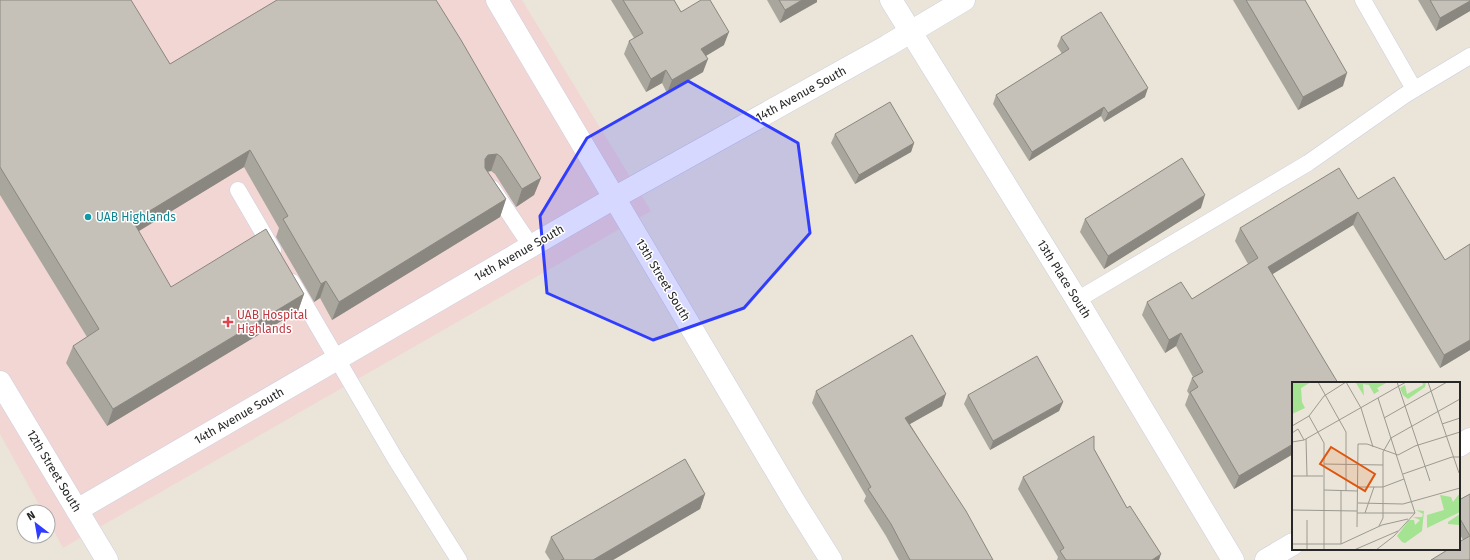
<svg xmlns="http://www.w3.org/2000/svg" width="1470" height="560" font-family="'Fira Sans',sans-serif">
<style>
.medical{fill:#f2d6d4}
.lines{fill:none;stroke-linecap:round;stroke-linejoin:round}
.lane-casing{stroke:#cdcee1;stroke-width:17}
.street-casing{stroke:#cdcee1;stroke-width:23}
.secondary-casing{stroke:#cdcee1;stroke-width:23}
.lane{stroke:#fff;stroke-width:16}
.street{stroke:#fff;stroke-width:22}
.secondary{stroke:#fff;stroke-width:22}
.wall{fill:#a9a69e}
.shaded-wall{fill:#8a8781}
.building{fill:#c5c1b8;stroke:#8a8781}
.marked{fill:#313dfe;fill-opacity:0.2;stroke:#313dfe;stroke-width:3;stroke-linejoin:round}
.culture-dot{fill:#0f9aa8;stroke:#fff;stroke-width:1.5}
.health-dot{fill:#e0444e;stroke:#fff;stroke-width:1.5}
.labels{text-anchor:middle;dominant-baseline:central;stroke-width:3;stroke-linejoin:round;paint-order:stroke}
.street-label{font-size:12px;fill:#272727;stroke:#fff}
.culture-label{font-size:12px;fill:#0d838f;stroke:#fff;text-anchor:start}
.health-label{font-size:12px;fill:#be3a42;stroke:#fff;text-anchor:start}
.inset-road{fill:none;stroke:#9c9991;stroke-width:1}
.view{fill:#de560d;fill-opacity:0.15;stroke:#de560d;stroke-width:2}
.inset-edge{fill:none;stroke:#272727;stroke-width:2}
</style>
<rect width="100%" height="100%" fill="#eae5d8"/>
<polygon class="medical" points="0,0 522,0 651,211 63,548 48,520 48,512 43,512 0,434"/>
<g class="lines">
<g class="lane-casing">
<g id="lane">
<polyline points="1363,0 1414,89"/>
<polyline points="492,188 531,246"/>
<polyline points="238,190 273,250"/>
<polyline points="292,282 396,460 459,560"/>
<polyline points="1077,300 1308,163 1405,95 1470,56"/>
</g>
</g>
<g class="street-casing">
<g id="street">
<polyline points="891,0 1077,300 1233,560"/>
<polyline points="1459,446 1470,439"/>
<polyline points="77,510 614,198 887,46 964,0"/>
<polyline points="1266,560 1293,544"/>
</g>
</g>
<g class="secondary-casing">
<g id="secondary">
<polyline points="497,0 794,501 831,560"/>
<polyline points="0,382 107,560"/>
</g>
</g>
<use href="#lane" class="lane"/>
<use href="#street" class="street"/>
<use href="#secondary" class="secondary"/>
</g>
<g class="wall">
<polygon points="0,0 147,28 170,64 277,0 541,178 534,195 516,207 495,174 491,171 488,172 506,199 500,217 332,320 320,298 314,302 276,237 279,228 244,167 138,231 171,287 304,294 298,311 107,426 66,363 73,346 87,337 0,195"/>
<polygon points="611,0 674,0 681,12 724,45 706,56 703,72 667,93 662,83 646,92 624,54 629,41 634,38"/>
<polygon points="767,0 817,0 817,2 780,23"/>
<polygon points="1233,0 1305,0 1343,86 1298,110"/>
<polygon points="1418,0 1470,0 1470,11 1436,31"/>
<polygon points="1061,37 1145,97 1104,122 1101,116 1029,161 993,104 996,95 1062,54 1057,46"/>
<polygon points="835,134 914,143 911,152 855,184 831,143"/>
<polygon points="1358,199 1445,260 1470,244 1470,350 1440,368 1353,225 1272,274 1293,383 1293,454 1234,489 1185,405 1189,394 1187,391 1192,378 1193,377 1176,346 1165,353 1142,315 1147,302 1192,299 1248,264 1235,241 1240,228"/>
<polygon points="1201,208 1104,269 1080,232 1085,219"/>
<polygon points="816,391 942,406 910,424 993,560 899,560 886,536 864,501 866,496 812,403"/>
<polygon points="968,395 1063,402 1059,411 990,450 964,404"/>
<polygon points="1094,449 1127,508 1159,560 1057,560 1058,557 1018,489 1023,477"/>
<polygon points="705,494 700,509 613,560 550,560 545,552 551,537"/>
<polygon points="1470,494 1470,560 1463,540 1459,533 1459,500"/>
</g>
<g class="shaded-wall">
<polygon points="802,0 817,0 817,2 780,23 785,10"/>
<polygon points="1470,1 1470,11 1436,31 1440,18"/>
<polygon points="729,32 724,45 697,61 701,49"/>
<polygon points="708,59 703,72 667,93 672,80"/>
<polygon points="666,70 662,83 646,92 651,79"/>
<polygon points="1347,73 1343,86 1298,110 1303,97"/>
<polygon points="1148,88 1145,97 1104,122 1108,113"/>
<polygon points="1104,107 1101,116 1029,161 1032,152"/>
<polygon points="914,143 911,152 855,184 859,175"/>
<polygon points="250,150 244,167 126,239 133,221"/>
<polygon points="497,154 491,171 482,172 485,159 488,155"/>
<polygon points="541,178 534,195 516,207 522,189"/>
<polygon points="1205,195 1201,208 1104,269 1108,256"/>
<polygon points="506,199 500,217 332,320 339,302"/>
<polygon points="1358,212 1353,225 1263,280 1268,267"/>
<polygon points="326,281 320,298 314,302 321,284"/>
<polygon points="304,294 298,311 107,426 113,409"/>
<polygon points="1181,333 1176,346 1165,353 1169,340"/>
<polygon points="1470,340 1470,350 1440,368 1444,355"/>
<polygon points="946,394 942,406 901,429 905,418"/>
<polygon points="1063,402 1059,411 990,450 993,441"/>
<polygon points="1293,444 1293,454 1234,489 1239,476"/>
<polygon points="705,494 700,509 613,560 593,560"/>
<polygon points="1161,554 1159,560 1152,560"/>
</g>
<g class="building">
<polygon points="0,0 131,0 170,64 277,0 436,0 461,40 541,178 522,189 501,157 497,154 488,155 485,159 485,168 506,199 339,302 326,281 321,284 283,219 288,216 250,150 133,221 171,287 266,229 304,294 113,409 73,346 99,329 0,167"/>
<polygon points="623,0 674,0 681,12 701,0 710,0 729,32 701,49 708,59 672,80 666,70 651,79 629,41 643,33"/>
<polygon points="779,0 802,0 785,10"/>
<polygon points="1246,0 1305,0 1347,73 1303,97"/>
<polygon points="1430,0 1470,0 1470,1 1440,18"/>
<polygon points="1101,12 1148,88 1108,113 1104,107 1032,152 996,95 1069,49 1061,37"/>
<polygon points="890,102 914,143 859,175 835,134"/>
<polygon points="1182,158 1205,195 1108,256 1085,219"/>
<polygon points="1339,168 1358,199 1394,177 1445,260 1470,244 1470,340 1444,355 1358,212 1268,267 1338,383 1293,383 1293,444 1239,476 1190,392 1198,387 1192,378 1203,372 1181,333 1169,340 1147,302 1181,282 1192,299 1258,258 1240,228"/>
<polygon points="912,335 946,394 905,418 966,511 993,560 910,560 891,524 868,489 871,487 816,391"/>
<polygon points="1037,356 1063,402 993,441 968,395"/>
<polygon points="1094,436 1094,449 1127,508 1130,506 1161,554 1152,560 1066,560 1060,551 1064,548 1023,477"/>
<polygon points="685,459 705,494 593,560 561,560 564,559 551,537"/>
<polygon points="1470,494 1470,560 1431,560 1449,549 1459,549 1459,542 1470,536 1459,517 1459,500"/>
</g>
<path class="marked" d="M688,81L798,143L810,233L744,308L653,340L547,293L540,216L587,138Z"/>
<circle class="culture-dot" cx="88" cy="217" r="4"/>
<path class="health-dot" d="M226 316h4v4h4v4h-4v4h-4v-4h-4v-4h4z"/>
<g class="labels">
<g class="street-label">
<text transform="translate(801 94) rotate(-29)">14th Avenue South</text>
<text transform="translate(519 253) rotate(-30)">14th Avenue South</text>
<text transform="translate(1064 279) rotate(58)">13th Place South</text>
<text transform="translate(663 280) rotate(59)">13th Street South</text>
<text transform="translate(239 416) rotate(-30)">14th Avenue South</text>
<text transform="translate(54 471) rotate(59)">12th Street South</text>
</g>
<g class="culture-label">
<text x="96" y="217">UAB Highlands</text>
</g>
<g class="health-label">
<text x="237" y="315">UAB Hospital<tspan x="237" dy="14">Highlands</tspan></text>
</g>
</g>
<g transform="translate(1292 382)">
<rect width="168" height="168" fill="#eae5d8"/>
<path d="M0,0H19L9,6L10,20L13,26L0,32ZM96,0L85,6L87,9L82,12L77,3L71,2L72,14L64,1ZM130,0H134L133,5L116,17L111,13L108,6L113,3L115,12L131,3ZM168,111V130L135,146V133L152,128L148,113L159,115L161,120ZM124,128L132,129L130,149L113,161L110,160L105,154L117,138H122L123,143L128,138L121,135H130L131,132ZM168,132V143L156,142V140Z" fill="#a3e392"/>
<path class="inset-road" d="M26,0L54,50V109M54,0L69,26L81,65M105,0L138,99M136,0L167,91M86,16L123,131M17,34L32,61V168M92,36L155,0M150,42L168,36M0,44L17,34L32,14L54,0M0,51L6,47L12,58M14,57L15,94M0,60L12,58L114,0M32,82L91,83M111,92L160,75H168M0,94H31M66,105H91L112,97M32,108L66,109M49,109V162M66,121L111,122L168,106M0,128L65,129M65,131H123M73,131L82,105M87,144L91,136V70L99,56L168,17M65,145L66,62H75L106,73L123,64L168,50M0,162H49L90,143L116,137M15,168V138M62,168L106,149M84,168L102,154L123,131"/>
<path class="view" d="M39,65L83,92L73,109L28,82Z"/>
<rect width="168" height="168" class="inset-edge"/>
</g>
<g transform="translate(36 524) rotate(329)"><circle r="19" fill="#ffffff" stroke="#a9a9a9"/>
<path d="M0-3L7 15L0 10L-7 15Z" fill="#313dfe"/>
<text y="-6" font-size="11" font-weight="bold" text-anchor="middle" fill="#272727">N</text>
</g>
</svg>
